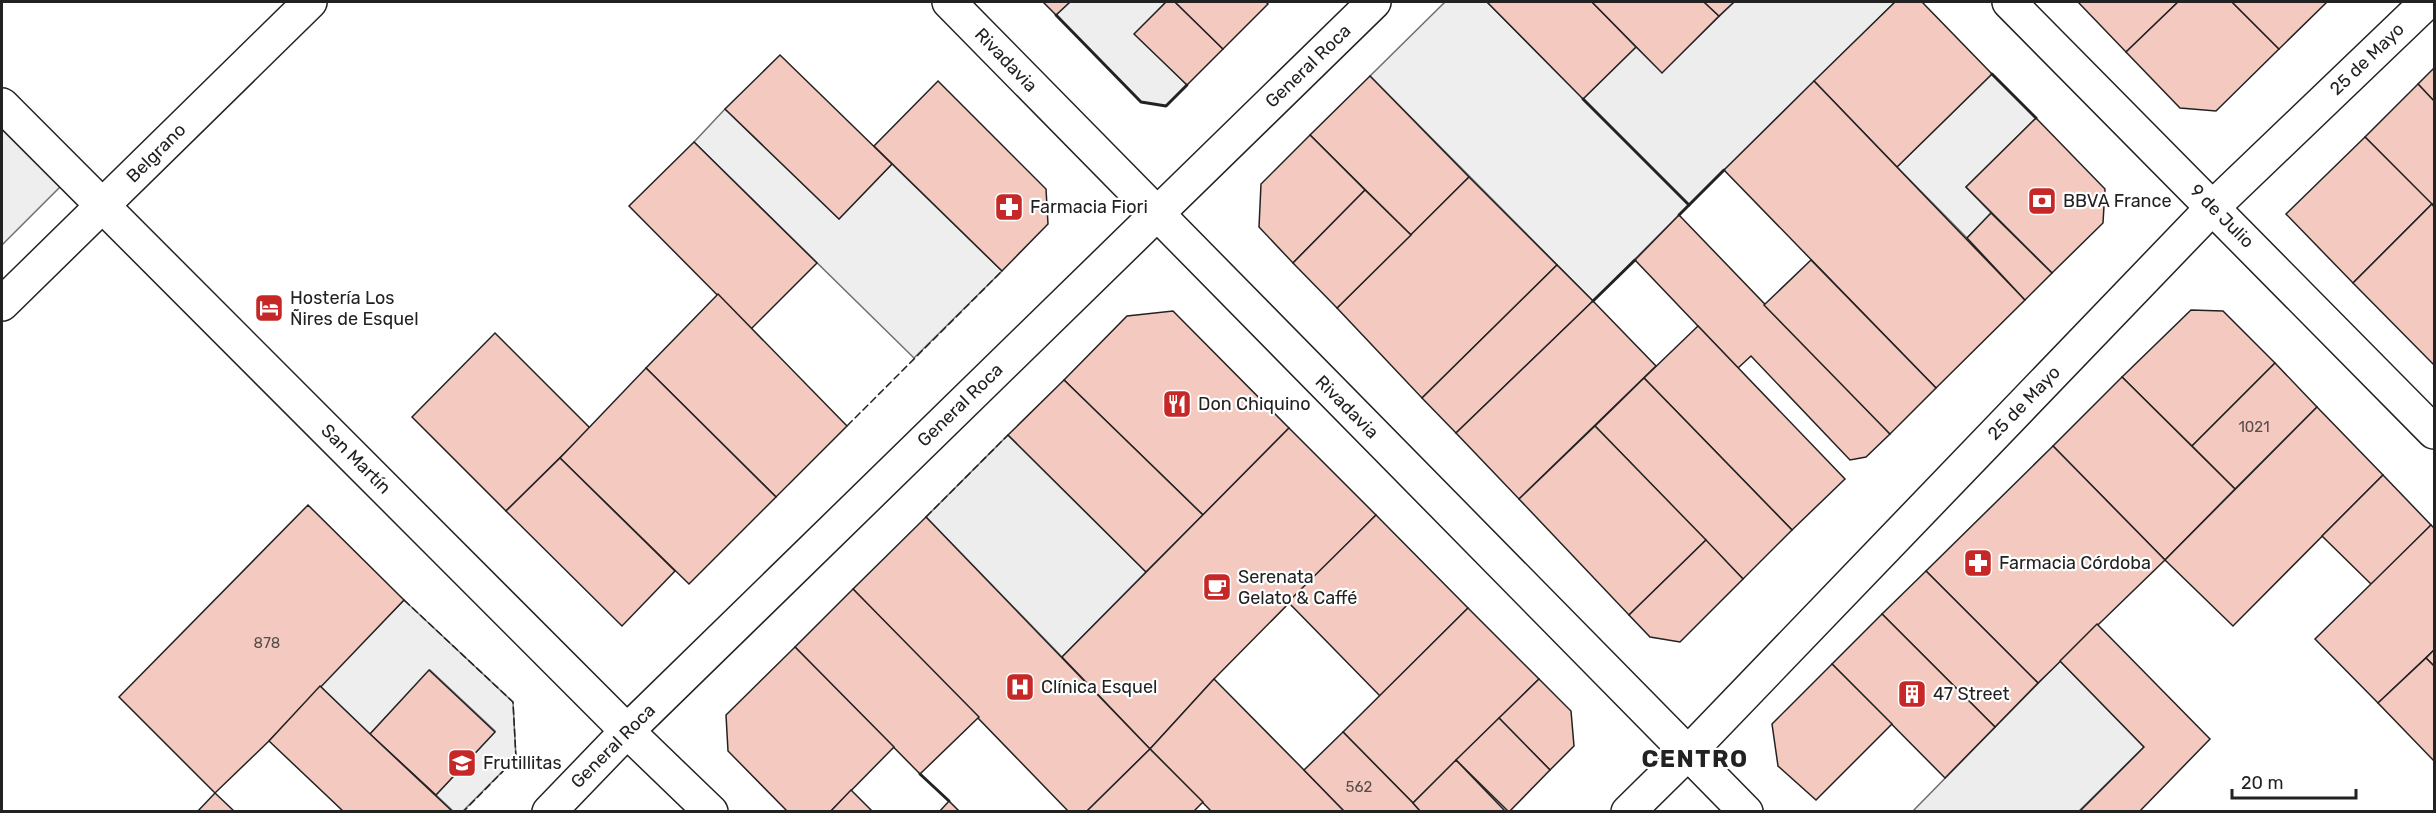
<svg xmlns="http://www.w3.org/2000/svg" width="2436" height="813" font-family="Rubik,sans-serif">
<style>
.green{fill:#eee;stroke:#6f6f6f;stroke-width:1.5}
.parking{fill:#ededed;stroke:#6f6f6f;stroke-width:1.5}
.building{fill:#f3c9c0;stroke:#222;stroke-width:1.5}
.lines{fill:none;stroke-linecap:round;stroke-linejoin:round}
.minor-casing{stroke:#222;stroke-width:36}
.minor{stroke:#fff;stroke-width:33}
.fence{stroke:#222;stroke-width:1.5;stroke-dasharray:8 3;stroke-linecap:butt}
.wall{stroke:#222;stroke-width:3}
.labels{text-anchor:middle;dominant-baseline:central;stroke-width:4.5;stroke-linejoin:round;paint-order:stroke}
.number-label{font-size:15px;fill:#564c4a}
.street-label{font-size:18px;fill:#222;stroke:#fff}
.poi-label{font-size:18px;fill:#222;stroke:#fff;text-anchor:start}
.district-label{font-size:24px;font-weight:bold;letter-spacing:1.5px;fill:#222;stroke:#fff}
</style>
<rect width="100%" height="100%" fill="#fff"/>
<g class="green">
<polygon points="1070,2 1166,2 1136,34 1187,85 1166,106 1141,102 1056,15"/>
<polygon points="1445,2 1487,2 1689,205 1593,301 1370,76"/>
<polygon points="1992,74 2036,118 1966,187 1991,213 1967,238 1897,167"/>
<polygon points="2,103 72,175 2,245"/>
<polygon points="725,109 839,219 892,164 1002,271 914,358 694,142"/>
<polygon points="404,600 513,702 516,758 463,811 453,811 436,795 495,731 430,670 370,734 320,686"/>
</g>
<g class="parking">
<polygon points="1734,2 1895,2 1689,205 1583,99 1636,47 1662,72"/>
<polygon points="1008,435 1146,572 1062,657 926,517"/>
<polygon points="2060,661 2144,747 2079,811 1912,812"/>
</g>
<g class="building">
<polygon points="1043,2 1070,2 1056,15"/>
<polygon points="1166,2 1175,2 1223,49 1187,85 1134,34"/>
<polygon points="1175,2 1266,2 1268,4 1223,49"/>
<polygon points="1487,2 1592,2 1636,47 1583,99"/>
<polygon points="1592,2 1704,2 1719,16 1662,73"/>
<polygon points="1704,2 1734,2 1719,16"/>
<polygon points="1895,2 1922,2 1992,74 1897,167 1814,81"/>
<polygon points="2078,2 2178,2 2126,52"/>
<polygon points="2178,2 2232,2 2279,49 2216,111 2180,108 2126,52"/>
<polygon points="2232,2 2327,2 2279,49"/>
<polygon points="780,55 892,164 839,219 725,109"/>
<polygon points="2434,68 2434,101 2418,84"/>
<polygon points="1370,76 1469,177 1411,235 1310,135"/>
<polygon points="938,81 1046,189 1048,224 1002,271 874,146"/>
<polygon points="1814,81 2025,300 1936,388 1724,170"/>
<polygon points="2418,84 2434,101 2434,207 2365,137"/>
<polygon points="2036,118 2105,189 2103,223 2052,273 1966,187"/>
<polygon points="1310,135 1365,190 1293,263 1259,227 1261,184"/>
<polygon points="2365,137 2432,204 2353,283 2286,214"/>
<polygon points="694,142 817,263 751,329 629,206"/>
<polygon points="1469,177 1557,265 1422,398 1337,308"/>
<polygon points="1365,190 1411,235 1337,308 1293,263"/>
<polygon points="2432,204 2434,207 2434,365 2353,283"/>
<polygon points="1991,213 2052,273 2025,300 1967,238"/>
<polygon points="1679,215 1890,434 1866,457 1850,460 1751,356 1738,368 1635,260"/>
<polygon points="1811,260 1936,388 1890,434 1764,305"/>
<polygon points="1557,265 1593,301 1456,433 1422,398"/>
<polygon points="718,294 847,426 776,497 646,368"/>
<polygon points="1593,301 1656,366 1519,499 1456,433"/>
<polygon points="2191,310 2223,311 2275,363 2192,446 2122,377"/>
<polygon points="1173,311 1289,428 1203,515 1064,380 1127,316"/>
<polygon points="1698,326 1845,479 1792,530 1644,378"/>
<polygon points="495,333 590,428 506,511 412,417"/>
<polygon points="2275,363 2317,407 2235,489 2192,446"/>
<polygon points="646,368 776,497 689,584 560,458"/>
<polygon points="2122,377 2235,489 2165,560 2053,446"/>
<polygon points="1644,378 1792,530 1743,579 1595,426"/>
<polygon points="1064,380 1203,515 1146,572 1008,435"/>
<polygon points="2317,407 2383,475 2233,626 2165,560"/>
<polygon points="1595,426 1706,540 1629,615 1519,499"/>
<polygon points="1289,428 1376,515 1214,679 1150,749 1062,657"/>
<polygon points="2053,446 2165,560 2038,683 1926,571"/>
<polygon points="560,458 675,571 622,626 506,511"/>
<polygon points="2383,475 2431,525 2372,585 2322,536"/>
<polygon points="308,505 404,600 269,741 215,793 119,697"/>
<polygon points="1376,515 1468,608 1380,696 1288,602"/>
<polygon points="926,517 1150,749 1086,812 1069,812 853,589"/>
<polygon points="2431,525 2434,528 2434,650 2378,703 2315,639"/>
<polygon points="1706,540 1743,579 1680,642 1650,637 1629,615"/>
<polygon points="1926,571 2038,683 1995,727 1882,614"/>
<polygon points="853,589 979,717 920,774 795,647"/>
<polygon points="1468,608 1539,679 1413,803 1343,732"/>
<polygon points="1882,614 1995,727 1945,778 1832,664"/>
<polygon points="2097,624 2210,739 2139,812 2079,812 2144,747 2060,661"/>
<polygon points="795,647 894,747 830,812 788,812 728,751 726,715"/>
<polygon points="2434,650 2434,666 2426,658"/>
<polygon points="2426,658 2434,666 2434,761 2378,703"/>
<polygon points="1832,664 1892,724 1816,800 1778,766 1772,724"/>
<polygon points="429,670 495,732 436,795 370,734"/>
<polygon points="1214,679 1304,770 1345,812 1212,812 1150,749"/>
<polygon points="1539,679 1571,711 1574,746 1550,770 1499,718"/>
<polygon points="320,686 370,734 453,812 344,812 269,741"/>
<polygon points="1499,718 1550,770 1509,812 1456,760"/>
<polygon points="1343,732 1413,803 1421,812 1345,812 1304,770"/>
<polygon points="1150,749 1203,802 1193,812 1086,812"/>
<polygon points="1456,760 1506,812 1421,812 1413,803"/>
<polygon points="851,790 873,812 830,812"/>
<polygon points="215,793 235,812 197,812"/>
<polygon points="949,801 960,812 939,812"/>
</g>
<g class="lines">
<g class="minor-casing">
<g id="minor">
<polyline points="949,2 1746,812"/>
<polyline points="2009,2 2434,432"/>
<polyline points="2,105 627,731 711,812"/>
<polyline points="2,304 310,2"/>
<polyline points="549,812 627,731 1374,2"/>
<polyline points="1628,812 1688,753 2213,207 2427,2"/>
</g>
</g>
<use href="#minor" class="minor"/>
<g class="fence">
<polyline points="847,426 1002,271"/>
<polyline points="926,517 1008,435"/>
<polyline points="404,600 513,702 516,758 463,812"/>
</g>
<g class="wall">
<polyline points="1056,15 1141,102 1166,106 1187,85"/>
<polyline points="1992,74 2036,118"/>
<polyline points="1583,99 1689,205"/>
<polyline points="1679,215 1724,170"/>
<polyline points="1593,301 1635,260"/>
<polyline points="920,774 949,801"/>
</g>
</g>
<defs>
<g id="bank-square" transform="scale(1.5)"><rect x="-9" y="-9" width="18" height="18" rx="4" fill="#c62828" stroke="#fff"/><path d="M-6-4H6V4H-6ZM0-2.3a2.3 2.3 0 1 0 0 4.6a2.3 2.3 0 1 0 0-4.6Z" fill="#fff"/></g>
<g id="pharmacy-square" transform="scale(1.5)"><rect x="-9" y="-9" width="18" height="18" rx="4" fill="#c62828" stroke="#fff"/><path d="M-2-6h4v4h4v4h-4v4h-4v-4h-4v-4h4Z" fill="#fff"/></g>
<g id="hotel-square" transform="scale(1.5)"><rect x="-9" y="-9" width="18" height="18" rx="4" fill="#c62828" stroke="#fff"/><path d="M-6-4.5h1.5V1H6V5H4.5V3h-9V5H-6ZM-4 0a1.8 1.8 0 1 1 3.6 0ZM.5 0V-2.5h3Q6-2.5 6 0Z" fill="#fff"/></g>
<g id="restaurant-square" transform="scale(1.5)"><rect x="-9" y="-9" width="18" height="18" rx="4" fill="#c62828" stroke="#fff"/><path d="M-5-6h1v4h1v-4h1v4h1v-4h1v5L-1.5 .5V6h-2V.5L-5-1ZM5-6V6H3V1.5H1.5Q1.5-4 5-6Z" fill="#fff"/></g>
<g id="cafe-square" transform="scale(1.5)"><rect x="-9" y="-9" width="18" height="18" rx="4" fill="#c62828" stroke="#fff"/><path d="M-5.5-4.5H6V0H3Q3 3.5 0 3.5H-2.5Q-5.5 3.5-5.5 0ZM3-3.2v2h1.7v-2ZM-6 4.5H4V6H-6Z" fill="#fff"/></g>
<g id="hospital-square" transform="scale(1.5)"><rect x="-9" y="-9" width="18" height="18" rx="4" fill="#c62828" stroke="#fff"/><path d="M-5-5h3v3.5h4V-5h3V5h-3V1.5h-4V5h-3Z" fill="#fff"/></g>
<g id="building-square" transform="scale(1.5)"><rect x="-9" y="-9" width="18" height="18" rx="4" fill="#c62828" stroke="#fff"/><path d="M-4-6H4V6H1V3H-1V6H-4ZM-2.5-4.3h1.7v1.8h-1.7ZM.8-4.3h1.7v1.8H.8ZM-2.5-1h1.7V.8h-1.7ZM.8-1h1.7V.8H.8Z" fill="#fff"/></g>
<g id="school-square" transform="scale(1.5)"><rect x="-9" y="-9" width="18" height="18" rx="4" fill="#c62828" stroke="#fff"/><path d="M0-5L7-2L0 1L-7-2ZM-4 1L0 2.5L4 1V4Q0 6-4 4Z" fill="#fff"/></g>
</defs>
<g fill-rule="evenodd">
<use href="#bank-square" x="2042" y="201"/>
<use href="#pharmacy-square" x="1009" y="207"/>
<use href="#hotel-square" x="269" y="308"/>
<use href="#restaurant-square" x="1177" y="404"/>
<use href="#pharmacy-square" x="1978" y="563"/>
<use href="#cafe-square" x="1217" y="587"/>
<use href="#hospital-square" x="1020" y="687"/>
<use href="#building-square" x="1912" y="694"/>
<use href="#school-square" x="462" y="763"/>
</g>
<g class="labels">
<g class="number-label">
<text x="2254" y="427">1021</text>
<text x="267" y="643">878</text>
<text x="1359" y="787">562</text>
</g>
<g class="street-label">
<text transform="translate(2367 59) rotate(-44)">25 de Mayo</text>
<text transform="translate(1006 60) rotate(46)">Rivadavia</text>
<text transform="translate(1308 66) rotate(-44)">General Roca</text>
<text transform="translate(156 153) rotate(-45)">Belgrano</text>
<text transform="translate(2222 216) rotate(45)">9 de Julio</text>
<text transform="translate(2024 403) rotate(-46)">25 de Mayo</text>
<text transform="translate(960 405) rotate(-44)">General Roca</text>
<text transform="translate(1347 407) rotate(45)">Rivadavia</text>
<text transform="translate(356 459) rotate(45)">San Martín</text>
<text transform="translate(613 746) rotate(-45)">General Roca</text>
</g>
<g class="poi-label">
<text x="2063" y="201">BBVA France</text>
<text x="1030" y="207">Farmacia Fiori</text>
<text x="290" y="298">Hostería Los<tspan x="290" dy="21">Ñires de Esquel</tspan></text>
<text x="1198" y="404">Don Chiquino</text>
<text x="1999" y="563">Farmacia Córdoba</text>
<text x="1238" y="577">Serenata<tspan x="1238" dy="21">Gelato &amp; Caffé</tspan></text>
<text x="1041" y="687">Clínica Esquel</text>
<text x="1933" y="694">47 Street</text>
<text x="483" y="763">Frutillitas</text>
</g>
<g class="district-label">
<text x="1695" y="759">CENTRO</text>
</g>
</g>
<rect width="2436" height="813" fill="none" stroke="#222222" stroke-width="6"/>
<path d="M2232 789v9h124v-9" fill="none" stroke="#222222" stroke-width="3"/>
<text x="2241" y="789" font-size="18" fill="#222222" stroke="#ffffff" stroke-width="4.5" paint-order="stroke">20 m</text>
</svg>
